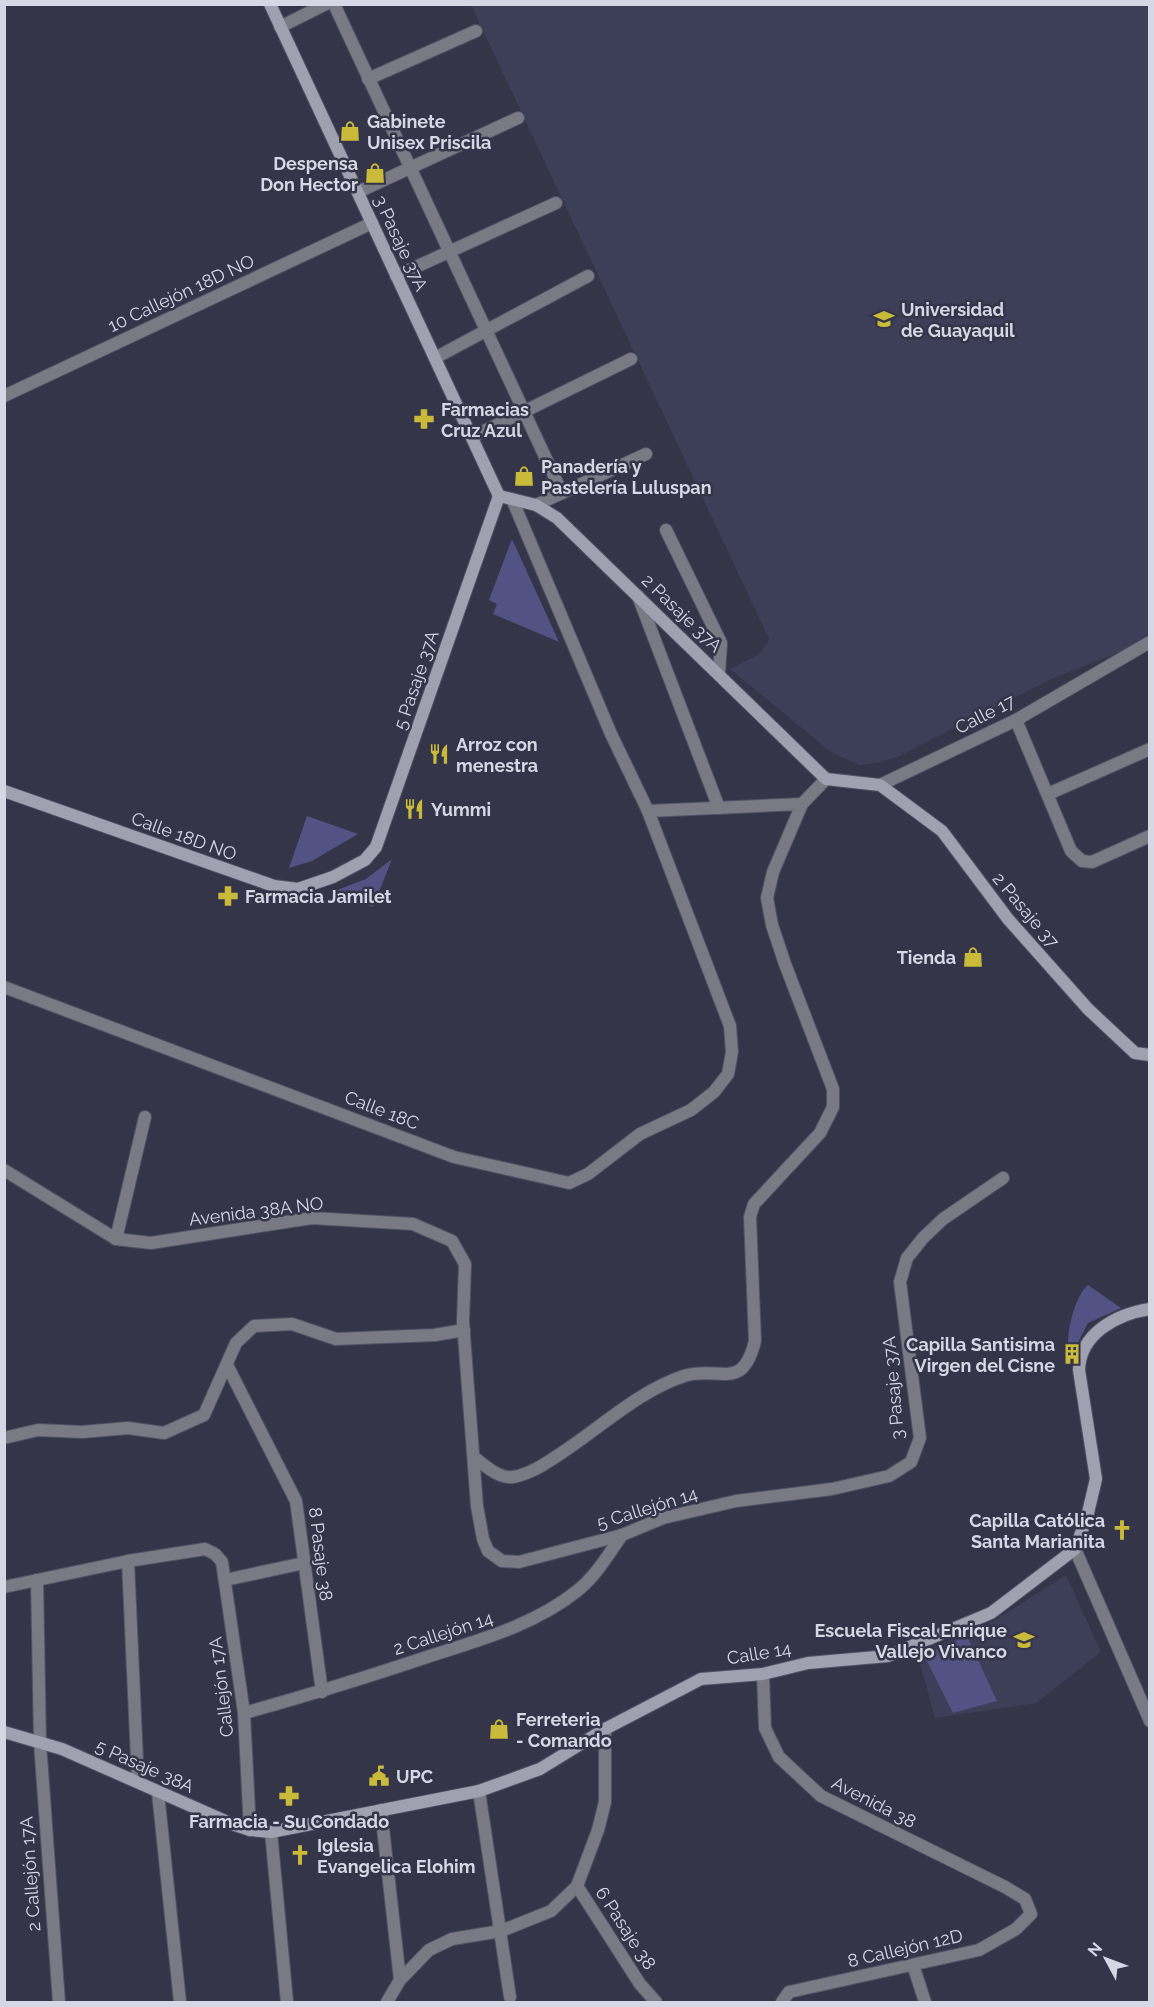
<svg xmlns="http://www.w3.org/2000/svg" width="1154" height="2007" font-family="Raleway,sans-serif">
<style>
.built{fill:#3d3e58}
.green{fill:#525284}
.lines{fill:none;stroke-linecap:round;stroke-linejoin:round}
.street-casing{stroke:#515265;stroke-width:14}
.secondary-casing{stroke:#515265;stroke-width:14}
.street{stroke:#797a84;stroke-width:12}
.secondary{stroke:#9fa0b0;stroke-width:12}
.labels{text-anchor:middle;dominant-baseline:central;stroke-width:5;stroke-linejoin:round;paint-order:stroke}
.poi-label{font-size:18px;font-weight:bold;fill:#d6d7e4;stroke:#343549;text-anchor:start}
.street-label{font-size:18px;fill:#d6d7e4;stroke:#343549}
</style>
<rect width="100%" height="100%" fill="#343549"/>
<g class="built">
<polygon points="471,5 1149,5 1149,633 1125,650 1054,678 897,757 877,763 860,765 832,753 730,669 760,654 769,639"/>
<polygon points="1066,1575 1101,1652 1036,1703 935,1718 917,1653 984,1627"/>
</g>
<g class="green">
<polygon points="512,539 559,642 493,614 497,604 489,600"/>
<polygon points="307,816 358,834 312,861 289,868"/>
<polygon points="392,859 373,907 332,892 366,879"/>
<path d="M1088,1285L1121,1308L1088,1323L1075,1348H1069C1065,1334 1076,1294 1088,1285Z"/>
<polygon points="967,1636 997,1701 953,1713 924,1655"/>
</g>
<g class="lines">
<g class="street-casing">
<g id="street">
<polyline points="334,4 562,493"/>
<polyline points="280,27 326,4"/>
<polyline points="368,79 476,31"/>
<polyline points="358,192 518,118"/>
<polyline points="396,276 556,203"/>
<polyline points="435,358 588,276"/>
<polyline points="4,396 372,223"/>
<polyline points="472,437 631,359"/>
<polyline points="536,505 646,454"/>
<polyline points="666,530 721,643 719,674"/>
<polyline points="638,596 719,808"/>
<polyline points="1016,720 1071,851 1082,861 1092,862 1150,836"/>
<polyline points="880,785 1016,720 1150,642"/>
<polyline points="1048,794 1150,749"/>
<polyline points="648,811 802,804"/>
<polyline points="4,987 454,1157 569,1183 588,1174 640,1134 691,1110 714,1092 728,1074 732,1052 730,1026 648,811 611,734 512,499"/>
<polyline points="4,1170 116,1239 151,1243 312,1218 413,1224 452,1241 465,1264 463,1322 477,1506 483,1539 488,1551 502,1561 519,1562 622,1535 663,1518 736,1501 832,1489 889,1476 911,1462 920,1438 900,1282 907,1258 923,1238 943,1219 1003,1178"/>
<polyline points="116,1239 145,1117"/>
<polyline points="227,1365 296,1501 322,1692"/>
<polyline points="4,1438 38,1430 82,1432 128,1428 164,1433 204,1415 236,1343 254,1326 292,1324 336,1339 435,1335 464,1330"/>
<path d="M474,1457C484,1465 499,1479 513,1477C532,1474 551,1460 566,1450C603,1425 641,1390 684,1376C720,1365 742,1393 755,1341L750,1217L754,1204L820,1133L833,1107V1089L785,964L772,925L767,898L773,872L802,804L826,779"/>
<polyline points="1075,1549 1150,1721"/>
<polyline points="128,1561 138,1782"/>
<polyline points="37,1580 40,1743 59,2002"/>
<polyline points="225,1580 304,1563"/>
<polyline points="4,1587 128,1561 205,1549 215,1554 222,1562 244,1713 250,1830"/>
<polyline points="763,1674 765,1728 779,1757 821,1796 1005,1887 1025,1899 1031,1914 1016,1929 979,1950 789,1992 782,2002"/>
<path d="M244,1713C306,1696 367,1677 427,1657C479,1640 533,1626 577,1591C596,1576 608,1555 622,1535"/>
<polyline points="479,1791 510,1997"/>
<polyline points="158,1793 180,2002"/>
<polyline points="381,1810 400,1980"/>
<polyline points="271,1832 287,2002"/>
<polyline points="577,1886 640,1984 656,2002"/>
<polyline points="913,1965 925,2002"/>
<polyline points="387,2002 400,1980 429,1950 452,1939 501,1931 551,1911 577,1886 598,1830 605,1802 605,1729"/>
</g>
</g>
<g class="secondary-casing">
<g id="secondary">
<polyline points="270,4 499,496"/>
<polyline points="499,496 536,505 557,518 826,779 880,785 942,831 1008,919 1088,1009 1135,1053 1150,1055"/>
<polyline points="4,791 274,886 298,889 333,877 365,860 376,847 499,496"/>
<path d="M4,1732L62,1749L232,1824L250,1830L271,1832L479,1791L540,1769L605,1729L701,1679L763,1674L808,1663L888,1656L991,1613L1075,1549L1087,1517L1096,1479L1079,1370C1080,1334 1116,1314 1150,1309"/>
</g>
</g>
<use href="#street" class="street"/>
<use href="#secondary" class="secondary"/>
</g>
<defs>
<g id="shop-bare" transform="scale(1.62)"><path d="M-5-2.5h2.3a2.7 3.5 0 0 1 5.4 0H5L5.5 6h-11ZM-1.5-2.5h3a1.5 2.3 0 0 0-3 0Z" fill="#c9ba3a" stroke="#343549" stroke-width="2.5" paint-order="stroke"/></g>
<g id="university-bare" transform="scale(1.62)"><path d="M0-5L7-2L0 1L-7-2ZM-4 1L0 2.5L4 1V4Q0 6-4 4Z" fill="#c9ba3a" stroke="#343549" stroke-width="2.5" paint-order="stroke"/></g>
<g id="pharmacy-bare" transform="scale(1.62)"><path d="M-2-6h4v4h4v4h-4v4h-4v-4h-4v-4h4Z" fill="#c9ba3a" stroke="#343549" stroke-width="2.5" paint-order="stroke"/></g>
<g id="restaurant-bare" transform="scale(1.62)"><path d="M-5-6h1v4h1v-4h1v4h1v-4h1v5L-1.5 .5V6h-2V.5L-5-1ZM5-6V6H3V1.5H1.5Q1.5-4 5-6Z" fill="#c9ba3a" stroke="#343549" stroke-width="2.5" paint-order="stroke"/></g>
<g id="building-bare" transform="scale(1.62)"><path d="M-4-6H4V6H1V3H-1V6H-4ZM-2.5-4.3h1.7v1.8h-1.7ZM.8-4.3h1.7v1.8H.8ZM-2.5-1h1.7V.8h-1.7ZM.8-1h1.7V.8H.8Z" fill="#c9ba3a" stroke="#343549" stroke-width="2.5" paint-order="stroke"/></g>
<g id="church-bare" transform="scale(1.62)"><path d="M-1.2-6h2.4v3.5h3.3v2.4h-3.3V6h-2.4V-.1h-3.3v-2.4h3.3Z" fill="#c9ba3a" stroke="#343549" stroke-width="2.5" paint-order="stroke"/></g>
<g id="school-bare" transform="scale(1.62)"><path d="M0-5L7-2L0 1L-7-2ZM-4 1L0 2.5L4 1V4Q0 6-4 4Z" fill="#c9ba3a" stroke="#343549" stroke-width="2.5" paint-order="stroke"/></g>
<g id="civic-bare" transform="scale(1.62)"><path d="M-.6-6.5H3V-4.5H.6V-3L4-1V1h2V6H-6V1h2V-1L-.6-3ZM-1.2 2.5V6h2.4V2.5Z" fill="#c9ba3a" stroke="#343549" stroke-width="2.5" paint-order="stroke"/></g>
</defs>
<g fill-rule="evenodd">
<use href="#shop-bare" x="350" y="131"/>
<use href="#shop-bare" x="375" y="173"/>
<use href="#university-bare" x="884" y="319"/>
<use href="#pharmacy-bare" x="424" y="419"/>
<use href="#shop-bare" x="524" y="476"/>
<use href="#restaurant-bare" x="439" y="754"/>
<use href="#restaurant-bare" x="414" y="809"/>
<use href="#pharmacy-bare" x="228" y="896"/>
<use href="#shop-bare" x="973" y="957"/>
<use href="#building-bare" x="1072" y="1354"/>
<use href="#church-bare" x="1122" y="1530"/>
<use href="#school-bare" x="1024" y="1640"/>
<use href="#shop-bare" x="499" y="1729"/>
<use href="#civic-bare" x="379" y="1776"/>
<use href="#pharmacy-bare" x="289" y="1796"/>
<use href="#church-bare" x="300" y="1855"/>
</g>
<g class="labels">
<g class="poi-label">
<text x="367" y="121">Gabinete<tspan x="367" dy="21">Unisex Priscila</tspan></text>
<text x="358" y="163" text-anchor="end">Despensa<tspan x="358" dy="21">Don Hector</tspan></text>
<text x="901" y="309">Universidad<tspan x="901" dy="21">de Guayaquil</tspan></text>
<text x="441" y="409">Farmacias<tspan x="441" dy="21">Cruz Azul</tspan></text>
<text x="541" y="466">Panadería y<tspan x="541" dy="21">Pastelería Luluspan</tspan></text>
<text x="456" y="744">Arroz con<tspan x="456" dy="21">menestra</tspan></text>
<text x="431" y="809">Yummi</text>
<text x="245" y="896">Farmacia Jamilet</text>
<text x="956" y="957" text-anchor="end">Tienda</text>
<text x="1055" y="1344" text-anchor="end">Capilla Santisima<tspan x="1055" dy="21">Virgen del Cisne</tspan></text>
<text x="1105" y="1520" text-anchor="end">Capilla Católica<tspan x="1105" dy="21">Santa Marianita</tspan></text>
<text x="1007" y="1630" text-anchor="end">Escuela Fiscal Enrique<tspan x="1007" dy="21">Vallejo Vivanco</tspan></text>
<text x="516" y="1719">Ferreteria<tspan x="516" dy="21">- Comando</tspan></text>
<text x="396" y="1776">UPC</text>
<text x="289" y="1821" text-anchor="middle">Farmacia - Su Condado</text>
<text x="317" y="1845">Iglesia<tspan x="317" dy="21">Evangelica Elohim</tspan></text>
</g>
<g class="street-label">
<text transform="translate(401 243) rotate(65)">3 Pasaje 37A</text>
<text transform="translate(181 293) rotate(-25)">10 Callejón 18D NO</text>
<text transform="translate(682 613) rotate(44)">2 Pasaje 37A</text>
<text transform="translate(416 680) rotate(-71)">5 Pasaje 37A</text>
<text transform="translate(985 714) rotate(-27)">Calle 17</text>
<text transform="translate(184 836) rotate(20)">Calle 18D NO</text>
<text transform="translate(1026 910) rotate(50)">2 Pasaje 37</text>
<text transform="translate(382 1110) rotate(21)">Calle 18C</text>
<text transform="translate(256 1211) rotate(-7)">Avenida 38A NO</text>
<text transform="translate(893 1388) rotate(-95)">3 Pasaje 37A</text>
<text transform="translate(647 1508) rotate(-17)">5 Callejón 14</text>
<text transform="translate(321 1554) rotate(83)">8 Pasaje 38</text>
<text transform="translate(443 1633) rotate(-18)">2 Callejón 14</text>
<text transform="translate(759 1653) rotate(-9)">Calle 14</text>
<text transform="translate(221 1687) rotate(-97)">Callejón 17A</text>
<text transform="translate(145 1766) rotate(24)">5 Pasaje 38A</text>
<text transform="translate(874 1802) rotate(27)">Avenida 38</text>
<text transform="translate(30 1874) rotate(-94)">2 Callejón 17A</text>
<text transform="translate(626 1928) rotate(57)">6 Pasaje 38</text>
<text transform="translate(905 1948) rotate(-13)">8 Callejón 12D</text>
</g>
</g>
<rect width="1154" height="2007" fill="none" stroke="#d6d7e4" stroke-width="12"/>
<g transform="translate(1106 1959) rotate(311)" stroke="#343549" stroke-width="4.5" paint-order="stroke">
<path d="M0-4.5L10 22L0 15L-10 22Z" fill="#d6d7e4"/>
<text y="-9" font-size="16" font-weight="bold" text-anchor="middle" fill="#d6d7e4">N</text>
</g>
</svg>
